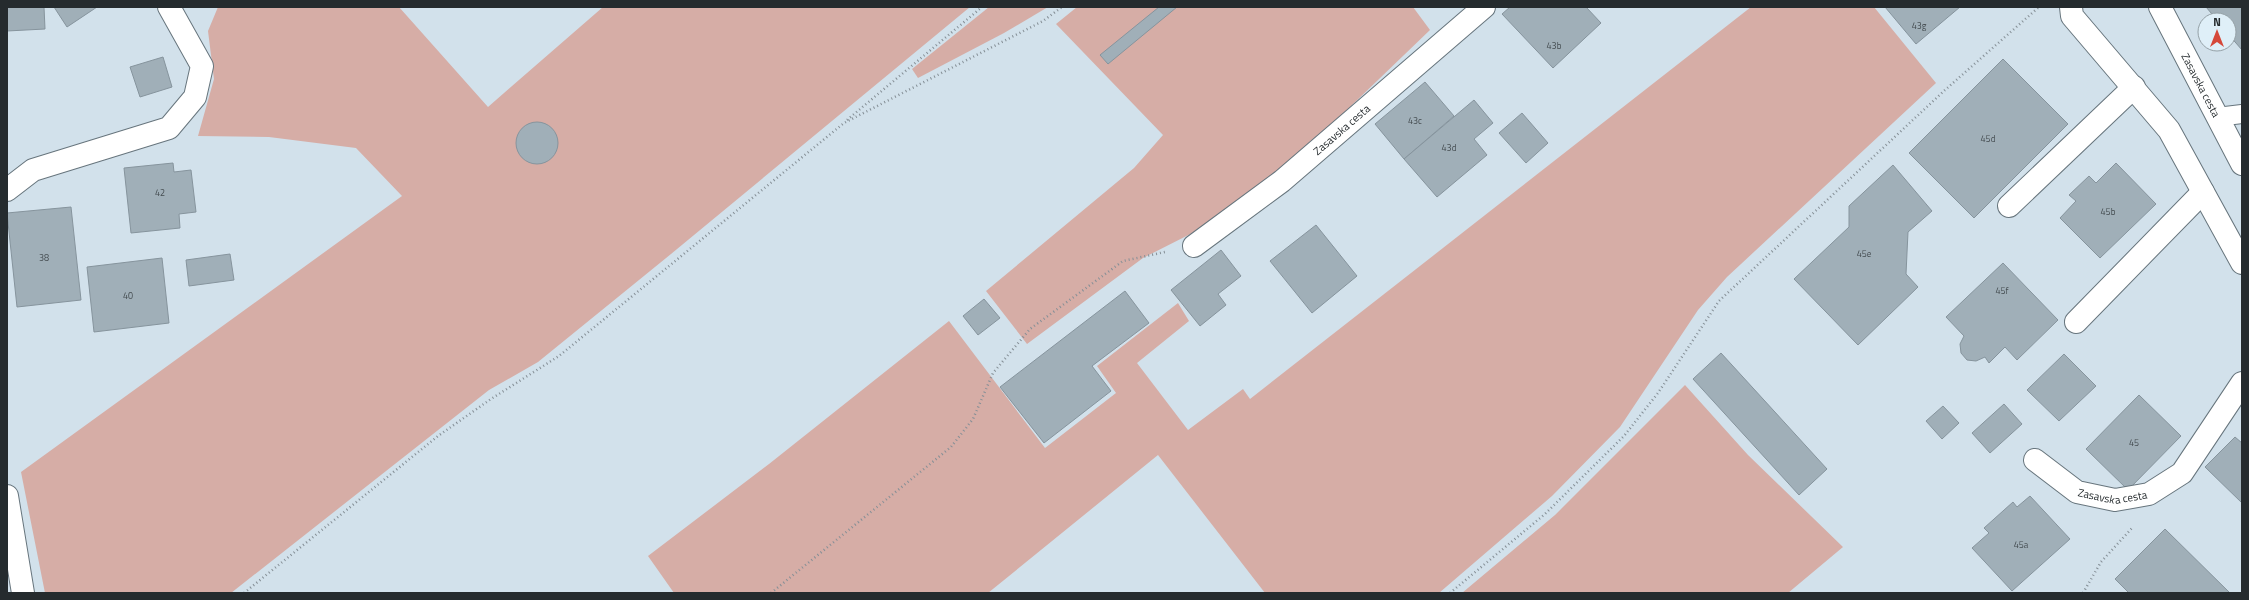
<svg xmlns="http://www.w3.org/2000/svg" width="2249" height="600" font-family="'Titillium Web',sans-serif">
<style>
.green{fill:#d6ada6}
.building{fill:#a0afb8;stroke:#86949d}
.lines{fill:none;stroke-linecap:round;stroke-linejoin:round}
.service-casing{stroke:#67757d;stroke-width:20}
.minor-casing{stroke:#67757d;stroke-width:24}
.tertiary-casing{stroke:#67757d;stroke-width:24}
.path{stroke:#858f96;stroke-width:2.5;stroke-dasharray:1 3;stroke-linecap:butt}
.service{stroke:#fff;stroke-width:18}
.minor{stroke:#fff;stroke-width:22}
.tertiary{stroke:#fff;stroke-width:22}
.labels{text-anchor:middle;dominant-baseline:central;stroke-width:4;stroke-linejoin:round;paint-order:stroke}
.number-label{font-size:9px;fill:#444c50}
.street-label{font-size:11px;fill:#252b2e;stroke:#dfeff8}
</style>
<rect width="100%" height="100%" fill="#d2e1eb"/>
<g class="green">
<polygon points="218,7 399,7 488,107 603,7 970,7 671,254 538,362 489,390 231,593 45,593 21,472 402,196 356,148 269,137 198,136 214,79 208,31"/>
<polygon points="989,7 1048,7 1004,33 918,78 912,69"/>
<polygon points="1077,7 1413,7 1430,30 1299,156 1222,218 1143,258 1027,344 986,291 1134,168 1163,135 1056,24"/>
<polygon points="1751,7 1874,7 1936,83 1727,277 1698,310 1620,427 1552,496 1439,593 1265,593 1158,455 988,593 674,593 648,556 769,464 949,321 1045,448 1116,393 1097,366 1178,303 1189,321 1137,363 1188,430 1243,389 1250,399"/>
<polygon points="1685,385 1748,455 1843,547 1788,593 1462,593 1555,515"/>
</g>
<g class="building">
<polygon points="7,7 44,7 45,29 7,31"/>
<polygon points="54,7 97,7 67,27"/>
<polygon points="1159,7 1177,7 1108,64 1100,55"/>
<polygon points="1510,7 1586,7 1601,23 1553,68 1502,14"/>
<polygon points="1885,7 1960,7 1916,44"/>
<polygon points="2206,7 2242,7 2242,50 2229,35 2229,20 2217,20"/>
<polygon points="163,57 172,87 140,97 130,67"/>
<polygon points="2003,59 2068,124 1974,218 1909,153"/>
<polygon points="1425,82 1454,116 1404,159 1375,124"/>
<polygon points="1474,100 1493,123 1474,139 1487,155 1437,197 1404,159"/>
<polygon points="1522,113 1548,143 1526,163 1499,133"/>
<circle cx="537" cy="143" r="21"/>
<polygon points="173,163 174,172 191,170 196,212 179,214 180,228 131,233 124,168"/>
<polygon points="2116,163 2156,204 2100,258 2060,218 2076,201 2069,195 2089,176 2096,183"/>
<polygon points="1893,165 1932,211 1908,232 1906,274 1918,287 1858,345 1794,279 1849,227 1849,206"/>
<polygon points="71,207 81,300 17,307 7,213"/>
<polygon points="1316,225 1357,276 1312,313 1270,261"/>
<polygon points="1221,250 1241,276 1218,294 1226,305 1200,326 1171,290"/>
<polygon points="230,254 234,280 189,286 186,260"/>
<polygon points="162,258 169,323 94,332 87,267"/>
<polygon points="2003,263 2058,320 2017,360 2005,347 1989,363 1985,357 1976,361 1967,360 1961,353 1960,344 1964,336 1946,317"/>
<polygon points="1125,291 1149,323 1092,366 1111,391 1044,443 1000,387"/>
<polygon points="984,299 1000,318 978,335 963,316"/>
<polygon points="1721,353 1827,469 1799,495 1693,379"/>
<polygon points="2064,354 2096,386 2059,421 2027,390"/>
<polygon points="2139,395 2181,436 2128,490 2086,449"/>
<polygon points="2004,404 2022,424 1990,453 1972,433"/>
<polygon points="1943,406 1959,423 1942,439 1926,421"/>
<polygon points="2235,437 2242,443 2242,503 2205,467"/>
<polygon points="2030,496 2070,539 2012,591 1972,548 1989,533 1984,528 2013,502 2017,507"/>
<polygon points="2165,529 2230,593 2129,593 2115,579"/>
</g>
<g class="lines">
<g class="service-casing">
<polyline id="service" points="2217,117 2242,114"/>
</g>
<g class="minor-casing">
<g id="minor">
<polyline points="2071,7 2072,16 2169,130 2242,263"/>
<polyline points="7,190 33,170 169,128 195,97 202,66 169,7"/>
<polyline points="2009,206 2134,87"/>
<path id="s1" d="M1194,246L1282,181L1484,7"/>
<polyline points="2076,322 2203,192"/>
<path id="s2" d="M2035,460L2077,492L2115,500L2149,494L2182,473L2242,383"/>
<polyline points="7,496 23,593"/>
</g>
</g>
<g class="tertiary-casing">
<g id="tertiary">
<path id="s3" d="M2160,7L2242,164"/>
</g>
</g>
<g class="path">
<polyline points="847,120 982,7"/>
<polyline points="244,593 438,436 491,399 559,356 844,123 1043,21 1062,7"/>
<polyline points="771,593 951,447 973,419 993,373 1030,329 1123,261 1165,252"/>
<polyline points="1450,593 1545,514 1624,436 1658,393 1719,301 1945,90 2039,7"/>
<polyline points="2083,593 2101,562 2132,528"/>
</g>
<use href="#service" class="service"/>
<use href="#minor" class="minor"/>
<use href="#tertiary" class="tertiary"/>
</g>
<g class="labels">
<g class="number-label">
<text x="1919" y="25">43g</text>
<text x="1554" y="45">43b</text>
<text x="1415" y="120">43c</text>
<text x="1988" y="138">45d</text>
<text x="1449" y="147">43d</text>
<text x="160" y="192">42</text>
<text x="2108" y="211">45b</text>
<text x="1864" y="253">45e</text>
<text x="44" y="257">38</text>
<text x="2002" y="290">45f</text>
<text x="128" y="295">40</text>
<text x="2134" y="442">45</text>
<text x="2021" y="544">45a</text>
</g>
<g class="street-label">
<text stroke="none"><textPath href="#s3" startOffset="88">Zasavska cesta</textPath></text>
<text stroke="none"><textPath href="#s1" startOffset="188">Zasavska cesta</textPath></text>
<text stroke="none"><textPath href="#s2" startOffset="89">Zasavska cesta</textPath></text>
</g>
</g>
<rect width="2249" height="600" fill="none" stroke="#252b2e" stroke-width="16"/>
<g transform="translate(2217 32)"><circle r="19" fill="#dfeff8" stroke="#95a1a7"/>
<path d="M0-3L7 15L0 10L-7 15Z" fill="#d5483a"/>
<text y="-6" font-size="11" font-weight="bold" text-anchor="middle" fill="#252b2e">N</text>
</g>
</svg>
